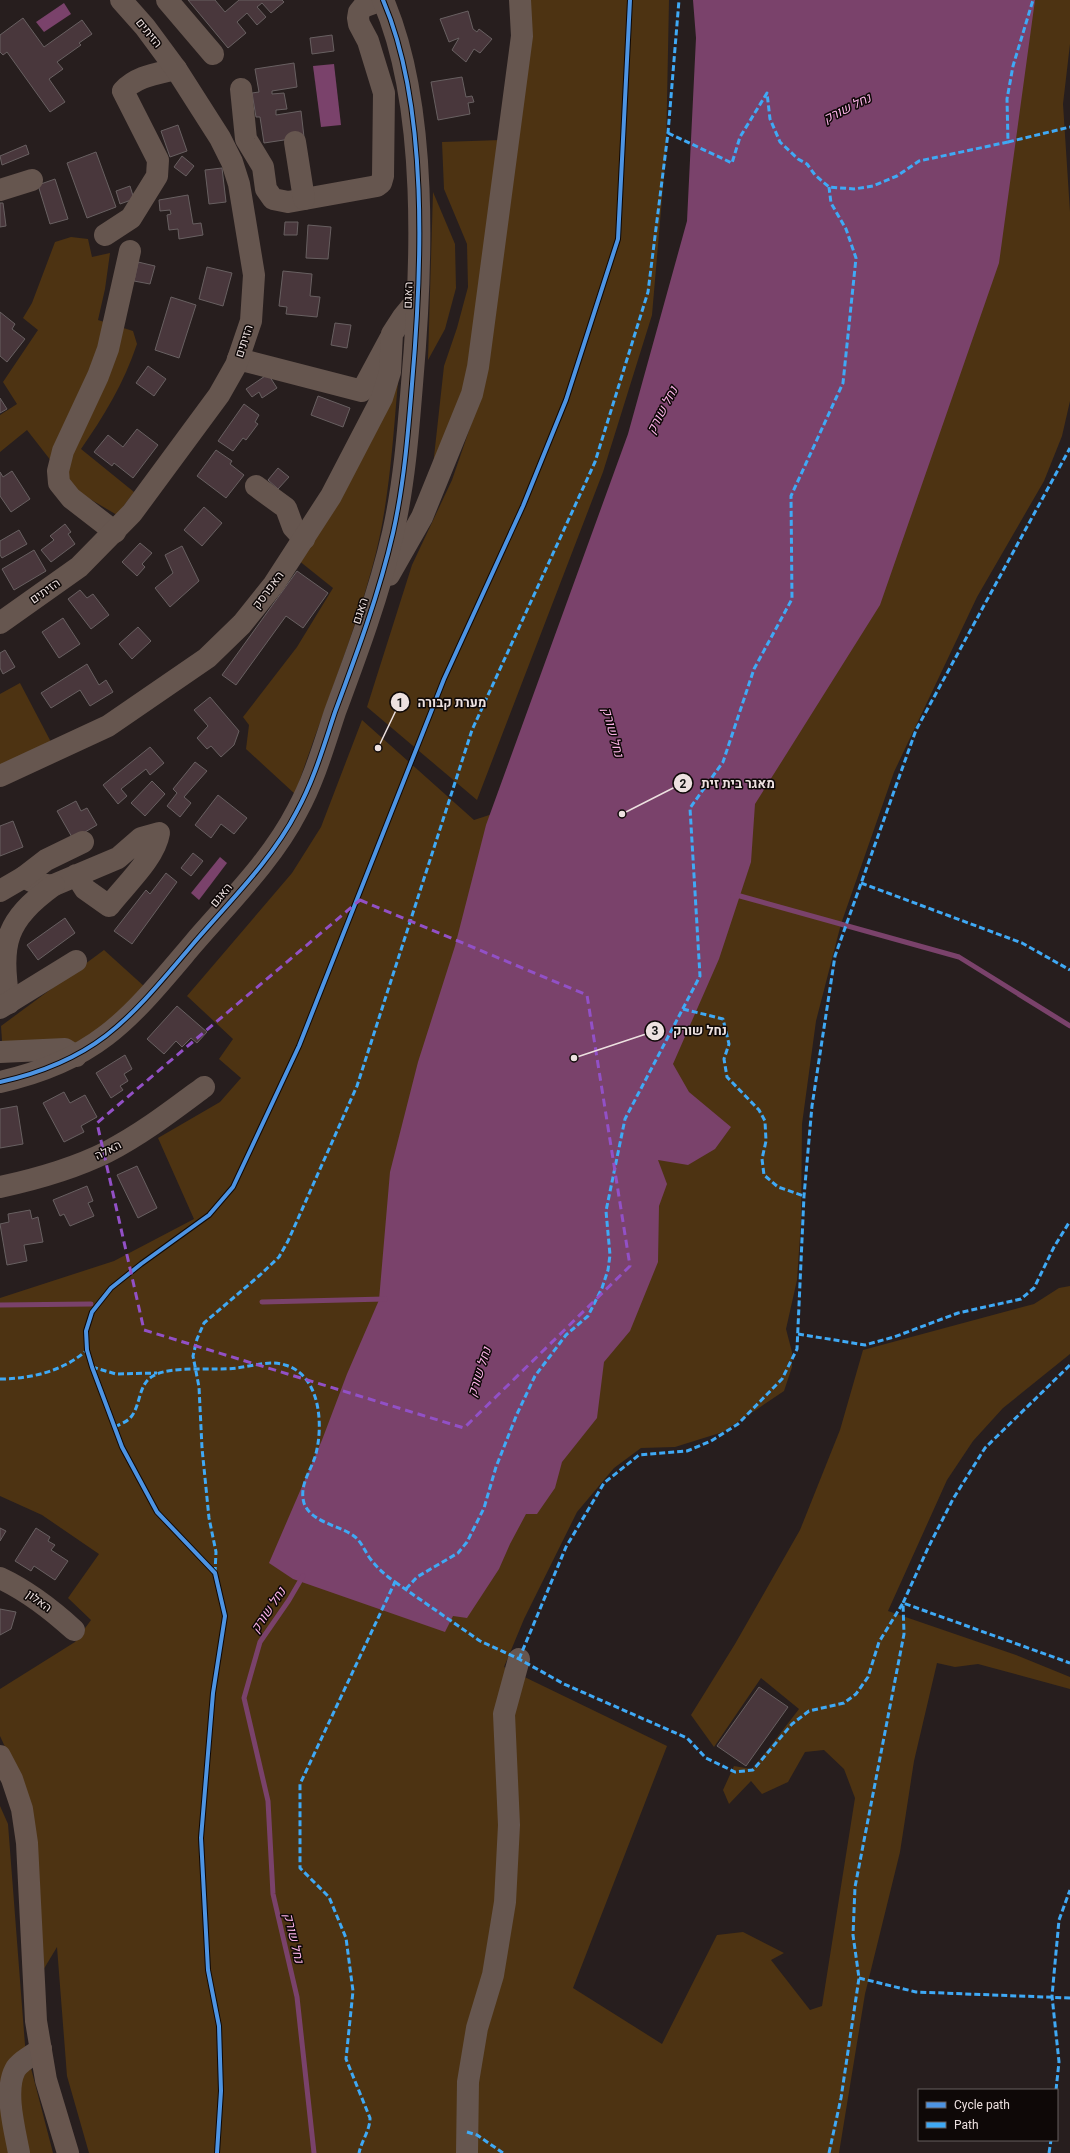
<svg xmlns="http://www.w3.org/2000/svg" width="1070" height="2153" font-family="Roboto,Heebo,sans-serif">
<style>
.green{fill:#4d3312}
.water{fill:#7a426b}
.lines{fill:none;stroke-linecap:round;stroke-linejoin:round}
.stream{stroke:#7a426b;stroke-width:5}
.building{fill:#49373c;stroke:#686061}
.minor{stroke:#66564f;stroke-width:22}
.major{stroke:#68564e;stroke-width:22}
.quiet{stroke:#3fa9f5;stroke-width:3;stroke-dasharray:6 3;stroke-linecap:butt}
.cycleway-casing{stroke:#0e0807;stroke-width:6}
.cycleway{stroke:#4d94e3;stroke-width:4}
.marked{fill:none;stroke:#9250c6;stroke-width:3;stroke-dasharray:8 5;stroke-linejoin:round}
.labels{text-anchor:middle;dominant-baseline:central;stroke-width:3;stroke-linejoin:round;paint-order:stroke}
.street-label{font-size:12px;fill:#ede1e0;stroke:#0e0807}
.water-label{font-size:13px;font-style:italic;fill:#fab2e6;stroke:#0e0807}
.leader{fill:none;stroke:#ede1e0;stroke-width:1.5}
.callout-dot{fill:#ede1e0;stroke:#0e0807;stroke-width:1.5}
.mark-label{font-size:12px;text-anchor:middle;font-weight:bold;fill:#111}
.callout-label{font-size:13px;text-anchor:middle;font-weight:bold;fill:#ede1e0;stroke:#0e0807;stroke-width:3;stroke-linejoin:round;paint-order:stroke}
</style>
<rect width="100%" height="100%" fill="#271e1e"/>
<g class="green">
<polygon points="525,0 669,0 666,152 652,315 603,472 477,800 367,707 412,565 452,480 484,387"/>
<polygon points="971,0 1070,0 1070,44 1063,104 1070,212 1070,401 1062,436 1044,481 977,597 894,772 841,924 816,1021 802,1124 801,1222 797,1280 786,1329 792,1352 792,1367 784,1391 723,1432 675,1447 641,1448 614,1468 577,1512 524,1619 504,1667 667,1746 573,1988 662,2044 717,1935 743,1932 784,1953 771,1960 810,2010 822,2006 855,1798 844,1769 824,1750 805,1752 788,1782 762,1794 751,1781 729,1804 723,1790 734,1766 751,1769 755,1766 799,1709 761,1678 714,1747 691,1715 735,1644 800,1530 840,1430 863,1350 1034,1304 1059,1288 1070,1286 1070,1354 1003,1408 973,1441 947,1480 888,1611 1016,1655 1070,1677 1070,1689 978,1664 955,1667 937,1663 914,1761 900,1852 865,1994 839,2153 89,2153 67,2076 57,1947 39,1977 28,1797 0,1736 0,1689 75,1642 91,1620 68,1598 99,1554 42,1515 0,1496 0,1298 114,1261 194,1219 158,1138 220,1102 241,1078 219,1059 233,1039 187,996 292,873 321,827 362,720 474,820 669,756"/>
<polygon points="501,140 465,391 432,475 444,366 457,328 468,287 467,244 444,189 442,142"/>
<polygon points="433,192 455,244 456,288 445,329 428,360"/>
<path d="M71,237L88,239L92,257L110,253L105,289L98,320L133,331L137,344C124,383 104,416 81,449L134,492L117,515L73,489L27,430L0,452V415L17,404L3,382L38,330L23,318L32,303L55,242Z"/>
<path d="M399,370C393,436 390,504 372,568C351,645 320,718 295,794L246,749L249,725L243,717L297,647L333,588L298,560Z"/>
<polygon points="20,683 52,744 0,768 0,694"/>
<polygon points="104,950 146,988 117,1017 74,1046 15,1046 2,1041 1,1026"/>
<polygon points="0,1806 8,1824 25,2045 53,2153 0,2153"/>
</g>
<g class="water">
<polygon points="693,0 1035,0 999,263 880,605 755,804 751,862 719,959 673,1064 689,1092 731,1127 715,1149 688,1165 658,1160 667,1184 659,1206 658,1262 630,1331 604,1362 597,1418 562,1462 555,1488 537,1514 526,1514 510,1544 499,1569 467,1618 453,1616 445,1632 293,1579 269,1563 322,1440 347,1374 379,1300 390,1172 418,1062 455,946 486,825 628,434 687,221 696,38"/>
<polygon points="64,3 71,14 44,32 36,22"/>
<polygon points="334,64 341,125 321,127 313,66"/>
<polygon points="220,857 227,863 199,900 191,893"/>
</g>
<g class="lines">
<g class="stream">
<polyline points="733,896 740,896 959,957 1070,1026"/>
<polyline points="262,1302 385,1299"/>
<polyline points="0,1305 91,1304"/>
<polyline points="303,1576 289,1600 260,1642 244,1698 268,1801 273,1894 297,1997 314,2153"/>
</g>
</g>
<g class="building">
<polygon points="188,0 215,0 225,12 239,0 282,0 284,2 271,13 262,3 257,7 266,17 257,25 247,13 237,22 246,33 228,48"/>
<polygon points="468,11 473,29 477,32 479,29 492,39 480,53 474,49 466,62 452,50 459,38 449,42 440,19"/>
<polygon points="23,18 44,47 82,20 92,34 79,43 81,45 57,62 63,69 49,79 65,102 50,112 7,52 3,55 0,52 0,35"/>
<polygon points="332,35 334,51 312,54 310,38"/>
<polygon points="294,63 297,87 272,91 272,94 284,93 287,109 276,110 276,115 301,111 304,137 264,143 260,117 256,117 252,93 259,92 255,69"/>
<polygon points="462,77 466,97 472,96 474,102 468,103 470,114 438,120 431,82"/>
<polygon points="178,125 187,151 170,157 161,131"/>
<polygon points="26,145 29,154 2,165 0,156"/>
<polygon points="96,152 116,207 87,218 67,163"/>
<polygon points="182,156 194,166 186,176 174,167"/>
<polygon points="222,168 226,202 209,204 205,170"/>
<polygon points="55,179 68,219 50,224 38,185"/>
<polygon points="130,186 134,199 120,204 116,191"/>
<polygon points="188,195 193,224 201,223 203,235 179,239 178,229 169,230 167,215 171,214 170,210 160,211 159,200"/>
<polygon points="0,203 3,203 6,226 0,227"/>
<polygon points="285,222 298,222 297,235 284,235"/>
<polygon points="308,225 331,227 328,259 306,258"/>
<polygon points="138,262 155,266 150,284 134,281"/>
<polygon points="207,267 232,273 223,306 199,299"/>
<polygon points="283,271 312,274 310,296 320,297 317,317 286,314 287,307 279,306"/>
<polygon points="171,297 196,305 179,358 155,350"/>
<polygon points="0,312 15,324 12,329 25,339 7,362 0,356"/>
<polygon points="335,323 351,325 347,348 331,345"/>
<polygon points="148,366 166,379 154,396 136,383"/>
<polygon points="268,374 277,388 262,398 259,392 252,397 246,389"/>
<polygon points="318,396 350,408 343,427 311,415"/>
<polygon points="0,398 7,409 0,413"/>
<polygon points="244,404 259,415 255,422 258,424 246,440 243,438 233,451 218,441"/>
<polygon points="137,429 158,445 133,478 114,463 112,466 94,452 108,435 123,447"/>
<polygon points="216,450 232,461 230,464 244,475 226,498 197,476"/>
<polygon points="278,468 289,477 278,489 268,480"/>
<polygon points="12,471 30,499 11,512 0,496 0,472 3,477"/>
<polygon points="204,507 222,523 202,546 184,530"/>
<polygon points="65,524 71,532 68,534 75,544 51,562 41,550 54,540 50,536"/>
<polygon points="19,530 27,544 2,558 0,555 0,541"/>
<polygon points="140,543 152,553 142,564 145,567 137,576 122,562"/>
<polygon points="182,546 199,581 170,607 155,588 173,573 165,555"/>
<polygon points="34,550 46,571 14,590 2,569"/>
<polygon points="297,571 328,593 303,628 286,616 236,685 222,675"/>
<polygon points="80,590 87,598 93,594 109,615 91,629 68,599"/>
<polygon points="63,618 80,644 59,658 42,632"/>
<polygon points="138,627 151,641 132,659 119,644"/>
<polygon points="5,650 15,667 3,674 0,668 0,653"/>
<polygon points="87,664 99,685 106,680 113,692 90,706 80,690 51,708 41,693"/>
<polygon points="210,697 239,731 234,745 221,757 211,746 207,749 197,738 208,726 194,710"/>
<polygon points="150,747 164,763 150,775 146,769 121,789 127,796 118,804 103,785"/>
<polygon points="195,762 207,771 184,797 191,803 180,817 167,806 177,793 173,789"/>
<polygon points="152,781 165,794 145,816 131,803"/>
<polygon points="218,795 247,818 234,834 221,824 211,838 195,825"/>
<polygon points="76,801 81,811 87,808 97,825 73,839 57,811"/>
<polygon points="13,821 23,847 0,856 0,826"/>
<polygon points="193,853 203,861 191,876 181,868"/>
<polygon points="166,873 177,882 132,944 114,931 146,890 150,894"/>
<polygon points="65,918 75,933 38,960 27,945"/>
<polygon points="177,1006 207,1032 197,1043 191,1038 182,1047 176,1041 164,1054 147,1039"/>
<polygon points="125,1055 132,1069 124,1074 128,1081 120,1086 123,1090 111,1098 96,1073"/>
<polygon points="64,1092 70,1103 85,1095 97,1117 81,1126 84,1132 64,1142 43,1103"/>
<polygon points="17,1106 23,1144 0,1148 0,1109"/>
<polygon points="137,1166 157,1208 138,1218 117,1175"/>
<polygon points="87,1186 93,1201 88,1203 94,1216 70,1226 64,1214 60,1216 53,1200"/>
<polygon points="30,1210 32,1219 38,1217 43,1242 24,1245 27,1261 7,1265 0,1224 9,1222 8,1214"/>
<polygon points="0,1528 6,1531 0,1541"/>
<polygon points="36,1528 50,1537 48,1541 55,1545 51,1550 68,1561 55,1580 34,1566 31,1571 15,1561"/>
<polygon points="0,1609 16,1612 11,1629 0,1635"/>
<polygon points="759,1687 788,1707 746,1766 717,1746"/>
</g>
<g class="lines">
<g class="minor">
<polyline points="167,0 213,54"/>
<polyline points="241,89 246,139 263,167 266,189 273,199 288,202 377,186 381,183 383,176 384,93 368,41 359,24 358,18 359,12 363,7 382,0"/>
<polyline points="295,142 304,199"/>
<polyline points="0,190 32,180"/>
<path d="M105,235L131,218L157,176L158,160L123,91C137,76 156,74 176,69"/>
<polyline points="238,359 362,391 390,339"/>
<polyline points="256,486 286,508 293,527 304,539"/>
<polyline points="115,532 71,498 59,483 58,471 63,451 98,376 108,349 130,251"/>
<polyline points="389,575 422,517 472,394 478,367 522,36 520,0"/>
<polyline points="0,623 79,567 132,513 219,395 236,365 251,321 254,275 239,184 232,162 220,138 176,69 145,27 121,0"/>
<polyline points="0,776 108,726 207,658 242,624 274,584 331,496 382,398 390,372 392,334 403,317 417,300"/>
<path d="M24,877C34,883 42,886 54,885L118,858L141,838L159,833C155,858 125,885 109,906L85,889L76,875"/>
<polyline points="0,891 24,877 46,860 83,842"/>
<path d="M9,1003C0,942 5,921 54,885"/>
<polyline points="0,1008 76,961"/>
<polyline points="0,1052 65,1049 76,1056"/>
<path d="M0,1082C99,1060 131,1017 193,944C229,902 272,860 297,811C314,780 324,745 335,712C357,653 379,594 393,533C404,484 408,434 412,384C422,269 429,107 383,0"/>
<path d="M0,1187C37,1179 73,1169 107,1152C142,1134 173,1110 204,1087"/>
<path d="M0,1578C28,1591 51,1609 74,1630"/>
<path d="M19,2153C15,2131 4,2091 15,2070C19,2062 34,2054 41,2049"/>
<polyline points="467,2153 468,2082 477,2028 493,1975 505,1902 509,1825 504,1714 519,1659"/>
</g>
<polyline class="major" points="0,1756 12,1779 22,1809 27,1843 36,2021 46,2080 68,2153"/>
<g class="quiet">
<polyline points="668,133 732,163 740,137 767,93 770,119 780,142 798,159 807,164 815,175 829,187 854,189 873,186 897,176 919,161 1008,142 1007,99 1013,66 1033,0"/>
<polyline points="1008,142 1070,127"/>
<polyline points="861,883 1022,943 1070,970"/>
<polyline points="683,1009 723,1019 729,1044 724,1059 727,1077 759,1110 765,1121 766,1141 762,1159 764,1175 778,1187 804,1196"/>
<polyline points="798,1334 865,1345 894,1337 958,1313 1021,1299 1034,1288 1054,1247 1070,1221"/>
<polyline points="92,1367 116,1374 157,1373"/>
<path d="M0,1379C30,1379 64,1371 87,1350"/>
<path d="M115,1427C120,1424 127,1422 131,1417C141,1405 138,1384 153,1376C171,1365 215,1371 237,1368C252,1366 271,1360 285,1365C321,1375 324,1427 315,1457C310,1472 299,1486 304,1503C310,1521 336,1525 351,1534C361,1540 363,1548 369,1557C376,1567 385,1575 395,1582L300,1784V1868L329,1897L346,1938L353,1991L346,2059L370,2118C370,2130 362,2140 359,2153"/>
<polyline points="215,1573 216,1552 209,1518 202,1448 199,1387 193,1356 197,1339 204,1323 260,1275 279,1257 288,1241 357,1086 472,730 595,462 648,292 668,133 679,0"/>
<polyline points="395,1582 480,1641 519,1659 564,1684 687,1738 706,1758 735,1772 753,1770 792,1724 809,1711 844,1703 856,1694 868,1677 879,1642 903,1603 1070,1663"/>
<polyline points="406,1589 417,1577 458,1553 467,1542 484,1508 496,1467 517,1414 535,1376 566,1335 588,1316 602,1288 608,1270 610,1255 606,1211 625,1119 700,976 690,808 723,762 754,669 792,599 791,496 843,383 856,258 846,229 831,203 829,187"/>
<polyline points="519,1659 566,1547 604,1483 639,1455 687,1451 711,1441 738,1424 782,1379 797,1349 804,1196 812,1106 835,956 916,730 1070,448"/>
<polyline points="859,1978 916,1992 1070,1998"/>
<polyline points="1056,2090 1059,2062 1052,1996 1059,1920 1070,1890"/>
<polyline points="467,2132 477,2135 503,2153"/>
<polyline points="829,2153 841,2098 859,1978 853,1935 855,1887 904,1634 903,1603 928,1548 953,1499 985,1448 1070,1365"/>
<polyline points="1049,2153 1051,2140"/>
</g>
<g class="cycleway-casing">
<g id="cycleway">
<path d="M0,1082C99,1060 131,1017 193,944C229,902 272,860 297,811C314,780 324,745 335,712C357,653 379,594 393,533C404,484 408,434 412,384C422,269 429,107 383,0"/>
<polyline points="217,2153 221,2091 219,2026 208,1970 201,1838 213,1693 225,1616 215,1573 157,1512 122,1447 92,1367 87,1350 86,1331 92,1312 111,1288 141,1264 209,1215 233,1187 299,1046 444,679 523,506 566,400 618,239 630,0"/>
</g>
</g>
<use href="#cycleway" class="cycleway"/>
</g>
<path class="marked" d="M360,900L587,995L630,1266L464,1428L144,1330L97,1123Z"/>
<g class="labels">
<g class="street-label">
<text transform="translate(149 33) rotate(51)">הזיתים</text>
<text transform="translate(408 295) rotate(-88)">האגם</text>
<text transform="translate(244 341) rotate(-72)">הזיתים</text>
<text transform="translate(268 590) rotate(-53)">האפרסק</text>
<text transform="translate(45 591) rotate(-35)">הזיתים</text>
<text transform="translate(360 611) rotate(-72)">האגם</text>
<text transform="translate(221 895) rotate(-50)">האגם</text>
<text transform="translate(108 1150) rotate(-27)">האלה</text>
<text transform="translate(39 1601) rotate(36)">האלון</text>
</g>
<g class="water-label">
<text transform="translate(847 108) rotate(-26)">נחל שורק</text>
<text transform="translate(662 410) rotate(-62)">נחל שורק</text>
<text transform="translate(613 732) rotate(75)">נחל שורק</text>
<text transform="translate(479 1372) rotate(-72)">נחל שורק</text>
<text transform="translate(268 1610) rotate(-56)">נחל שורק</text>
<text transform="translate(294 1938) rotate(77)">נחל שורק</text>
</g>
</g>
<path class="leader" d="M378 748L400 702M622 814L683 783M574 1058L655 1031"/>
<g class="callout-dot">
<circle cx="378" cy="748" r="4"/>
<circle cx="622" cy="814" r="4"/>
<circle cx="574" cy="1058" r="4"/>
<circle cx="400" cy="702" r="10"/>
<circle cx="683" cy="783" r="10"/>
<circle cx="655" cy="1031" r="10"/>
</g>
<g class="mark-label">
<text x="400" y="707">1</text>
<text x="683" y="788">2</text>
<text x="655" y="1035">3</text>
</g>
<g class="callout-label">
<text x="452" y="707">מערת קבורה</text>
<text x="738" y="788">מאגר בית זית</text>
<text x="700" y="1035">נחל שורק</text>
</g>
<rect x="918" y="2089" width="140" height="52" fill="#0e0807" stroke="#675f5e"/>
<rect x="926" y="2102" width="20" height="6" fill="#4d94e3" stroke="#675f5e"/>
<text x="954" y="2109" font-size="12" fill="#ede1e0">Cycle path</text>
<rect x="926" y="2122" width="20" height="6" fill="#3fa9f5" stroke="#675f5e"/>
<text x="954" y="2129" font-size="12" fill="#ede1e0">Path</text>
</svg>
